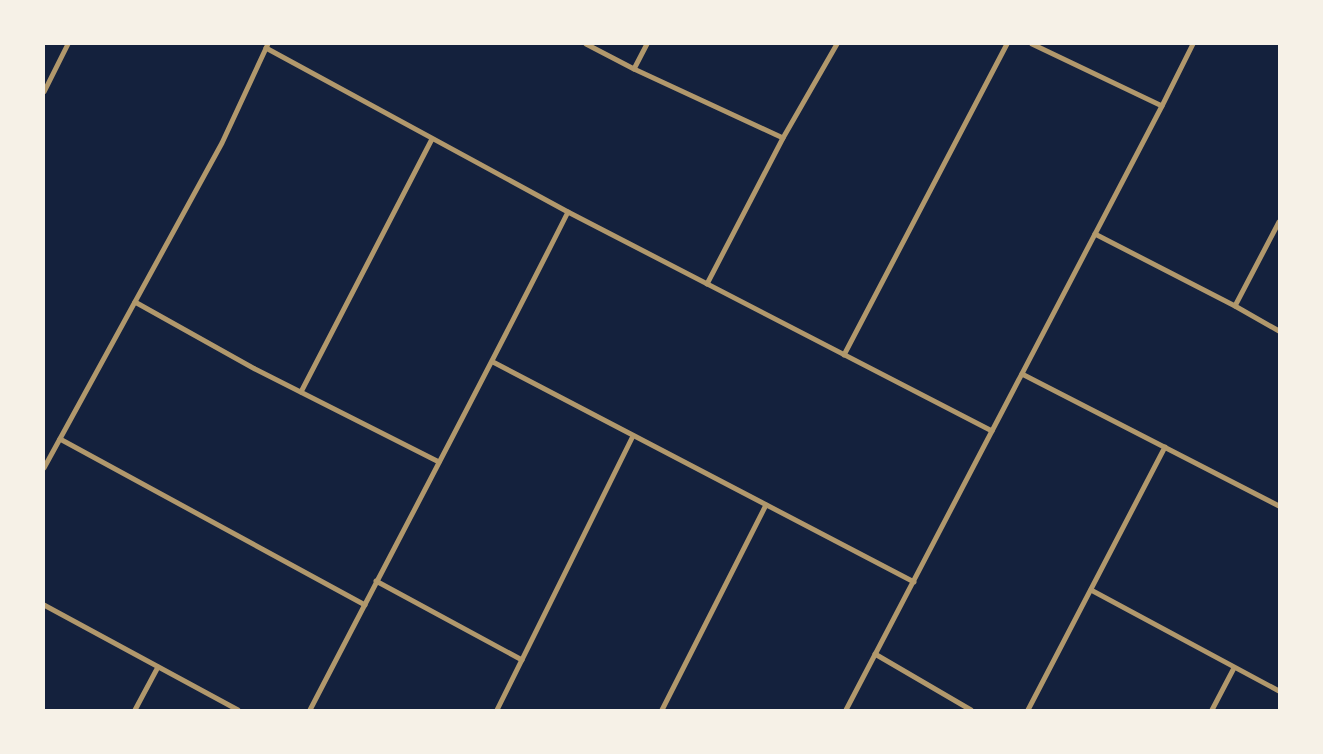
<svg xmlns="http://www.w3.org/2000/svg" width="1323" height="754" font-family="Karla,sans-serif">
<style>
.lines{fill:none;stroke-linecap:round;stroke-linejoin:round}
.minor{stroke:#b1986c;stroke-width:5}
</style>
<rect width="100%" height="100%" fill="#14213d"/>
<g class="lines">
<g class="minor">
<polyline points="586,44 634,69 783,138"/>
<polyline points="1032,44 1162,106"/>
<polyline points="266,48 568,212 992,431"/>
<polyline points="634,69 647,44"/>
<polyline points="44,92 68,44"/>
<polyline points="1095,234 1235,306 1279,331"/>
<polyline points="707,284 783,138 837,44"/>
<polyline points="135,302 255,369 439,462"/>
<polyline points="1235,306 1279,222"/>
<polyline points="844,355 1007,44"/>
<polyline points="493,362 914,582"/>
<polyline points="1022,374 1279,506"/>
<polyline points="301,392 432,139"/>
<polyline points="60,439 365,605"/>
<polyline points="44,468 222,143 268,44"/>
<polyline points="376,581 522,660"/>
<polyline points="1091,590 1279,691"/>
<polyline points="44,605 238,710"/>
<polyline points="875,654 971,710"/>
<polyline points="135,710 158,667"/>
<path d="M310,710C396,544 484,379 568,212"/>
<polyline points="497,710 633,436"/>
<polyline points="662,710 766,505"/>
<polyline points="846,710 1162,106 1193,44"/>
<polyline points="1028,710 1165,447"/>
<polyline points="1212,710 1234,668"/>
</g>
</g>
<rect width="1323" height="754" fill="none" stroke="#f6f1e7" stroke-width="90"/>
</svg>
